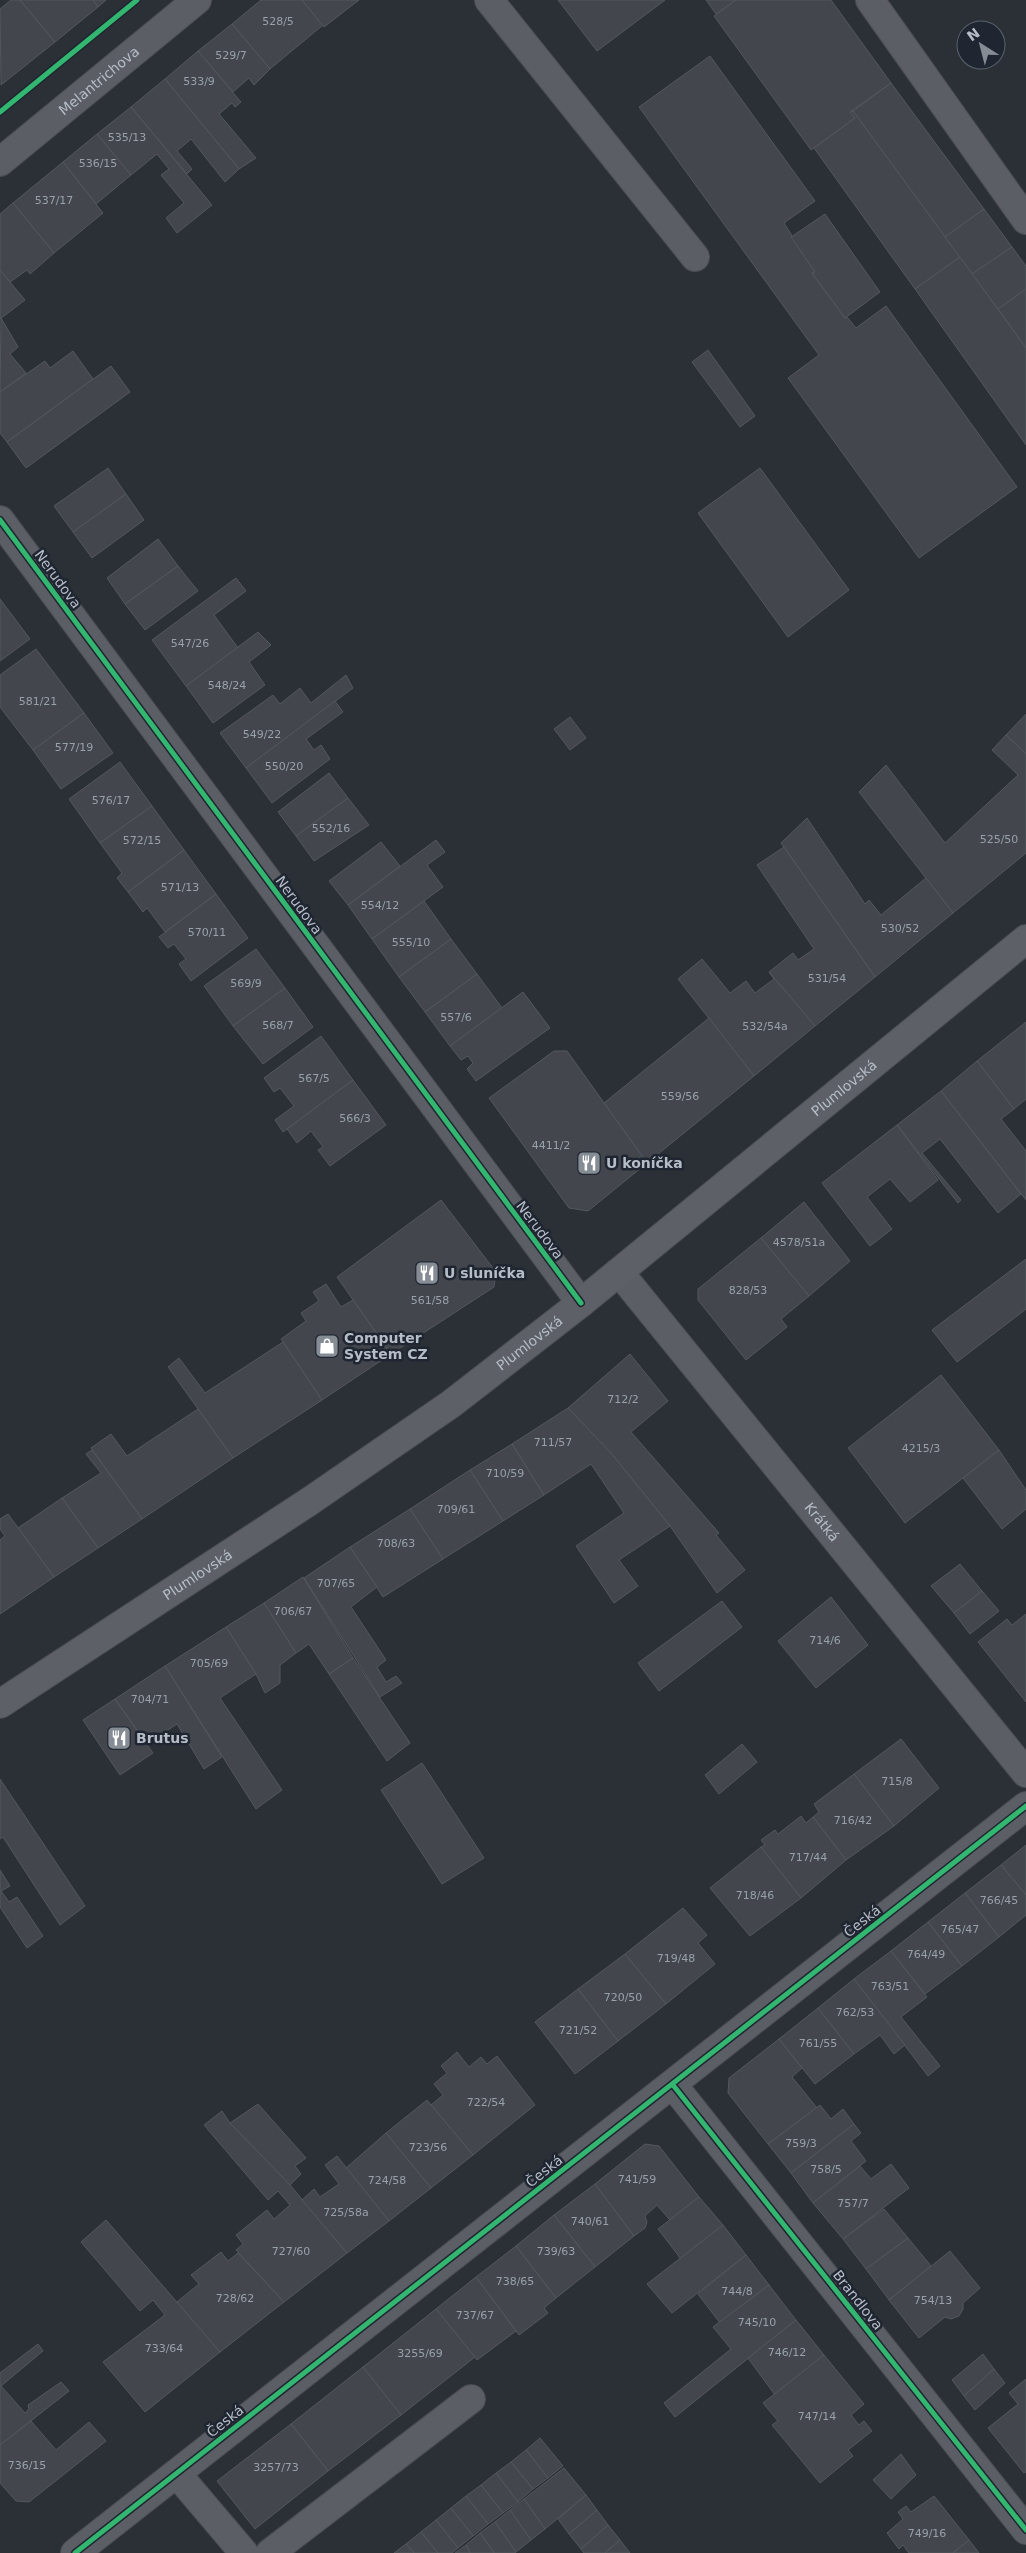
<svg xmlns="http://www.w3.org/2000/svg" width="1026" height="2553" font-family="'DejaVu Sans',sans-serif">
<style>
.building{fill:#43474d;stroke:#53585e}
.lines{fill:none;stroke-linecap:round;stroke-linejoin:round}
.minor-casing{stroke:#494c51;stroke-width:30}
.major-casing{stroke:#494d53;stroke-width:30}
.minor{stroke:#5b5e65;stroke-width:28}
.major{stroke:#5d6167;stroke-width:28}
.cycleway-casing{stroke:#1f2631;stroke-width:8}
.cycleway{stroke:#33b770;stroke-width:5}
.labels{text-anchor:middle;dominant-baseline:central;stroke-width:5;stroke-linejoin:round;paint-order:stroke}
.number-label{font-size:11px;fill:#98a0a8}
.street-label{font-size:14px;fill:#b5bdc7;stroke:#1f2631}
.poi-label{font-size:14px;font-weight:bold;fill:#b5bdc7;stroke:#1f2631;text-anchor:start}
</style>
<rect width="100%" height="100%" fill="#2b3036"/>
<g class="building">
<polygon points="11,0 20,0 55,42 1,85 0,9"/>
<polygon points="20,0 93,0 98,7 55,42"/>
<polygon points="93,0 106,0 98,7"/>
<polygon points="261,0 302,0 323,25 270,69 232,24"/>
<polygon points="302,0 359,0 324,27"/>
<polygon points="558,0 665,0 597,51"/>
<polygon points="706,0 736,0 716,14"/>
<polygon points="736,0 831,0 891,83 850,112 855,118 811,150 714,16"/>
<polygon points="232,24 270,69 254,85 249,78 233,92 198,51"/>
<polygon points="198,51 241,102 235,107 232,103 219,114 256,158 239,169 165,79"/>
<polygon points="710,56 815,201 784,223 815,272 812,273 845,318 847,317 856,328 886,306 1017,487 919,558 788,378 819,355 639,107"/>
<polygon points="165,79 239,169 225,182 191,139 177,151 192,169 187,174 131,107"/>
<polygon points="891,83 984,209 945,237 853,111"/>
<polygon points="131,107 212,205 177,233 166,218 184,203 161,175 169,169 157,154 131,175 97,134"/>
<polygon points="853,111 960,257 915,289 814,148 855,118 850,112"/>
<polygon points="97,134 131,175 96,204 63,162"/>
<polygon points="63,162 103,213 54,253 13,203"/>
<polygon points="13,203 54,253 30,274 27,270 10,282 0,270 0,214"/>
<polygon points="984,209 1012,247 972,274 945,237"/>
<polygon points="825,214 880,292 845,318 812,273 815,272 791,237"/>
<polygon points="1012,247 1026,266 1026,289 998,309 972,274"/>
<polygon points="960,257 1026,348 1026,445 915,289"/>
<polygon points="0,270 25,300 0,319"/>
<polygon points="1026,289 1026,348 998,309"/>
<polygon points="1,318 18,347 10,354 26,373 0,392"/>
<polygon points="708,350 755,416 740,427 692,362"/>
<polygon points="73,351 93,379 7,442 0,433 0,392 45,361 50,368"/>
<polygon points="111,366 130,392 26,468 7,442"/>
<polygon points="108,468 126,494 73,532 54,506"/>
<polygon points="760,468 849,590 788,637 698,513"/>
<polygon points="126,494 144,520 92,558 73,532"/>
<polygon points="158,539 178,566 125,604 107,578"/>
<polygon points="178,566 198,591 145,630 125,604"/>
<polygon points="236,578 246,591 214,615 238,648 186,686 152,640"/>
<polygon points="0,599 30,639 0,661"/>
<polygon points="258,632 271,645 249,662 265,685 213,723 186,686"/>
<polygon points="36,649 84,713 33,750 0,707 0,675"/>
<polygon points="346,675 353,688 246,768 220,733 273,695 280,704 300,688 311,703"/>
<polygon points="335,701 343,712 306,739 314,750 321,745 330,759 272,803 246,768"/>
<polygon points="84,713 113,753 61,789 33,750"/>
<polygon points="1026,714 1026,754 1006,735"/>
<polygon points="570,717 586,738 570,750 554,729"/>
<polygon points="1006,735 1026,754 1026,853 953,913 859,792 886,765 945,843 1018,775 992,750"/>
<polygon points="120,762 152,806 100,843 69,799"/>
<polygon points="329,773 348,798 296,836 278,812"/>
<polygon points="348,798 369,825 314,861 296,836"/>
<polygon points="152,806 184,850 128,892 117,878 122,873 100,843"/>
<polygon points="807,818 865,904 869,900 881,915 926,878 953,913 875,977 781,843"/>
<polygon points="436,840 445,852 427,865 443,887 372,939 348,905"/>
<polygon points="381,842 400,866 348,905 329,881"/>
<polygon points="784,847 875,977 815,1026 769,972 793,953 798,960 814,949 757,865"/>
<polygon points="184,850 216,894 165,932 147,908 143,912 128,892"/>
<polygon points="216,894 248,938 191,981 179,964 186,959 174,944 168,948 159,937"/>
<polygon points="424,901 451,939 399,977 372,939"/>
<polygon points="451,939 477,974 425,1012 399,977"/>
<polygon points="256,949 285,988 233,1026 204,986"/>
<polygon points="702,959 730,993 746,981 755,993 774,979 769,972 815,1026 754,1076 678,979"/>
<polygon points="477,974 502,1008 450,1046 425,1012"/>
<polygon points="285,988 313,1027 263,1064 233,1026"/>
<polygon points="523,992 550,1028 476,1081 467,1069 473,1063 468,1056 461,1060 450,1046"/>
<polygon points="709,1018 754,1076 647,1163 604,1103"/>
<polygon points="1026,1022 1026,1099 1014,1109 977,1061"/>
<polygon points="321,1036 353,1080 283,1132 275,1120 294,1106 280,1088 274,1092 264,1078"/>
<polygon points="554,1051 567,1051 647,1163 588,1211 569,1208 489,1098"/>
<polygon points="977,1061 1014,1109 1001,1119 1026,1151 1026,1200 941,1091"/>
<polygon points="353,1080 386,1125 330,1166 318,1150 323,1147 311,1131 297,1143 287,1129"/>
<polygon points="941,1091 1021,1194 998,1213 940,1139 922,1153 961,1200 958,1203 897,1125"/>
<polygon points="897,1125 938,1180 910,1202 890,1179 867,1197 892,1229 870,1246 822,1183"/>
<polygon points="441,1200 496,1272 494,1287 391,1354 337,1277"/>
<polygon points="804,1202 850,1261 809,1296 761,1238"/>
<polygon points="761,1238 809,1296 781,1319 787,1327 746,1360 698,1300 698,1289"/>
<polygon points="1026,1259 1026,1309 957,1362 932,1330"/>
<polygon points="326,1284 341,1307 353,1300 391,1354 322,1400 281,1339 306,1321 301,1313 319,1301 313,1292"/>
<polygon points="283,1342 322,1400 233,1458 168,1367 179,1358 205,1393"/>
<polygon points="630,1354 668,1401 631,1432 719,1533 716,1535 745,1570 717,1593 670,1526 611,1453 568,1408"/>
<polygon points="941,1375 999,1450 905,1523 848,1448"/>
<polygon points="568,1408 611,1453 670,1526 619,1560 638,1586 614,1603 576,1546 624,1513 591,1464 544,1495 512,1444"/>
<polygon points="198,1409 233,1458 142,1519 91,1448 111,1434 127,1456"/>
<polygon points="512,1444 544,1495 503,1521 470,1470"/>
<polygon points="92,1450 142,1519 98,1548 62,1498 101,1473 86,1454"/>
<polygon points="999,1450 1026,1490 1026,1509 1002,1529 963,1478"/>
<polygon points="470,1470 503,1521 443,1559 410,1509"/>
<polygon points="62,1498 98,1548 54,1577 18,1528"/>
<polygon points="410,1509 443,1559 383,1597 350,1547"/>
<polygon points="8,1514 54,1577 0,1614 0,1540 5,1536 0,1529 0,1519"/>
<polygon points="350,1547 377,1587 351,1607 386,1660 377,1667 386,1682 396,1676 402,1683 380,1697 304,1578"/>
<polygon points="960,1564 982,1591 954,1613 931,1586"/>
<polygon points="303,1577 353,1658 329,1674 309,1644 296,1653 264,1603"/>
<polygon points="982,1591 999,1611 970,1634 954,1613"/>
<polygon points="831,1597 868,1645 816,1688 778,1641"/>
<polygon points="722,1601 742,1627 659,1691 638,1663"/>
<polygon points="264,1603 296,1653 280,1665 280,1683 265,1693 256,1674 226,1627"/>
<polygon points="1026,1614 1026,1702 978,1642 1007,1619 1012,1625"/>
<polygon points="226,1627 256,1674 220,1698 282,1790 256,1809 165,1666"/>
<polygon points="353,1658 410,1743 387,1761 329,1674"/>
<polygon points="165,1666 222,1757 204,1769 177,1724 147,1744 115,1699"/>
<polygon points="115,1699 153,1753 120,1775 83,1720"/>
<polygon points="901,1739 939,1788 894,1826 854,1774"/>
<polygon points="742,1744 757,1762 719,1794 705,1775"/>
<polygon points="422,1763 484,1858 442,1884 381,1790"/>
<polygon points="854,1774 894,1826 846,1860 813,1817 819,1812 814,1804"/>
<polygon points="0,1779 85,1906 60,1925 3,1837 0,1839"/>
<polygon points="801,1816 806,1823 813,1817 846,1860 801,1898 761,1847 765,1845 761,1840 775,1830 778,1834"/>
<polygon points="1026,1845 1026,1895 1001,1865"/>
<polygon points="761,1847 801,1898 750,1936 710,1888"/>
<polygon points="1001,1865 1026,1895 1026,1915 999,1937 965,1893"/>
<polygon points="0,1870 10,1886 1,1891 9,1902 17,1897 43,1936 27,1948 0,1907"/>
<polygon points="965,1893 999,1937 962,1966 928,1922"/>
<polygon points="683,1908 707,1935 698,1943 715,1964 666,2004 625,1954"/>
<polygon points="928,1922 962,1966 925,1994 891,1951"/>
<polygon points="891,1951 927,1997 901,2017 940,2066 928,2076 854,1979"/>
<polygon points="625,1954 666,2004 618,2041 578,1989"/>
<polygon points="854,1979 905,2045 894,2054 880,2035 854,2054 818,2008"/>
<polygon points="578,1989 618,2041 575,2074 535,2022"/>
<polygon points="818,2008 854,2054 815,2084 779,2039"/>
<polygon points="779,2039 802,2068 792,2077 817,2108 768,2144 728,2093 729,2078"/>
<polygon points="457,2052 469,2067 481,2057 487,2064 497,2056 535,2105 473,2155 431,2105 443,2095 434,2084 447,2073 441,2066"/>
<polygon points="427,2100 473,2155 431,2188 386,2133"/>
<polygon points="258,2104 306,2158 295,2166 301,2174 290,2185 230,2123"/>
<polygon points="820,2105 831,2119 843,2109 854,2124 791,2173 768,2144"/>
<polygon points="222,2111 230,2123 290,2185 347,2253 284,2302 236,2250 243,2244 236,2235 267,2210 274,2219 290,2205 278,2191 268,2200 204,2125"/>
<polygon points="854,2124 861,2133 851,2141 866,2161 813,2203 791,2173"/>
<polygon points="386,2133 431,2188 389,2221 346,2168"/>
<polygon points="645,2144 659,2146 699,2197 670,2220 657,2205 645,2216 647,2222 645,2228 634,2236 595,2184"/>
<polygon points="337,2156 389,2221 347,2253 302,2200 314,2189 320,2197 339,2184 325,2165"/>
<polygon points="891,2164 909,2188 843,2239 813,2203 860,2166 871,2179"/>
<polygon points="595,2184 634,2236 595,2267 554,2215"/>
<polygon points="699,2197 723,2225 681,2259 658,2229"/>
<polygon points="884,2209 908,2238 866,2269 843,2239"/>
<polygon points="554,2215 595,2267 556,2298 516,2246"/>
<polygon points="106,2220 220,2352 145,2412 103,2362 165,2315 153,2300 140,2311 81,2242"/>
<polygon points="723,2225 746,2255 672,2313 647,2284"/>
<polygon points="908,2238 931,2266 889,2300 866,2269"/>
<polygon points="516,2246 556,2298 544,2308 548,2313 519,2335 476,2277"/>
<polygon points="950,2251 980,2288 963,2303 963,2309 959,2316 951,2319 945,2317 919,2338 889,2300"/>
<polygon points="221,2252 228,2261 238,2253 284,2302 220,2352 177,2302 199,2284 191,2275"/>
<polygon points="746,2255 769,2285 720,2323 698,2294"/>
<polygon points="476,2277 516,2331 477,2360 436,2309"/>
<polygon points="769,2285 796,2320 675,2417 664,2403 731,2349 713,2327"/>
<polygon points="436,2309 475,2357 401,2415 363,2367"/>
<polygon points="796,2320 824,2355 775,2395 748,2358"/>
<polygon points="38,2344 43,2351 1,2386 25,2413 29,2409 28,2405 61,2382 69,2391 0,2445 0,2373"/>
<polygon points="983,2354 994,2369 964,2396 952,2380"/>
<polygon points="824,2355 864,2404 851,2415 859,2425 864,2421 872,2431 848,2450 853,2456 820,2483 772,2425 778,2421 763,2403"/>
<polygon points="363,2367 401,2415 328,2471 291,2424"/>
<polygon points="994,2369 1005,2383 975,2410 964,2396"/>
<polygon points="1026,2379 1026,2472 1024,2473 988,2428 1018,2404 1009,2393"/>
<polygon points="31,2421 56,2450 89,2422 106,2441 29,2502 16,2501 0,2483 0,2445"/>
<polygon points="291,2424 328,2471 255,2529 217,2481"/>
<polygon points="540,2438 563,2466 548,2478 526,2450"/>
<polygon points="526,2450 548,2478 533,2489 511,2462"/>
<polygon points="901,2454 916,2475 891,2499 873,2480"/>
<polygon points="511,2462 533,2489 518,2502 496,2473"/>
<polygon points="564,2468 586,2495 545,2529 524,2499"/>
<polygon points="496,2473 518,2502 503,2513 481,2485"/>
<polygon points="481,2485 503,2513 488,2524 466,2496"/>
<polygon points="586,2495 597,2510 569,2534 558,2519"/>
<polygon points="466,2496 488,2524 473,2536 451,2508"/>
<polygon points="934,2496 969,2540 953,2553 909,2553 903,2545 899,2549 887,2533 903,2519 898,2512 906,2506 911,2512"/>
<polygon points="524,2499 545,2529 531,2540 510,2510"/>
<polygon points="451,2508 473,2536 458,2548 436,2520"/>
<polygon points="510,2510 531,2540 516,2552 495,2522"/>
<polygon points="597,2510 608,2525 581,2549 569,2534"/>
<polygon points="436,2520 458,2548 452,2553 438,2553 421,2532"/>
<polygon points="495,2522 516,2552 515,2553 494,2553 480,2533"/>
<polygon points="608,2525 620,2540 605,2553 584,2553 581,2549"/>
<polygon points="421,2532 438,2553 414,2553 406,2544"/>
<polygon points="480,2533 494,2553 470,2553 466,2545"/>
<polygon points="620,2540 630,2553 605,2553"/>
<polygon points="969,2540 979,2553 953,2553"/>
<polygon points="406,2544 414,2553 394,2553"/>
<polygon points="466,2545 470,2553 455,2553"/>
</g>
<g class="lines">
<g class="minor-casing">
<g id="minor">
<polyline points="489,0 695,257"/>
<polyline points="870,0 1026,220"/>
<path id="s1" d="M0,162L197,0"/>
<polyline points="0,520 581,1303"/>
<path id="s2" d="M619,1272L1026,1773"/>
<polyline points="673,2085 1026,2530"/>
<polyline points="177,2474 244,2553"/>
<polyline points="75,2553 1026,1806"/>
<polyline points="270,2553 471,2399"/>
</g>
</g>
<g class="major-casing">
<g id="major">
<path id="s3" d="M0,1704L310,1501L451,1404L581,1303L1026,939"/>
</g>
</g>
<use href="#minor" class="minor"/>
<use href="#major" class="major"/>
<g class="cycleway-casing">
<g id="cycleway">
<polyline points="0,112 137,0"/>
<polyline points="0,520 581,1303"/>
<polyline points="673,2085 1026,2530"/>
<polyline points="75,2553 1026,1806"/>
</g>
</g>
<use href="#cycleway" class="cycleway"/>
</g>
<defs>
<g id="restaurant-square" transform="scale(1.25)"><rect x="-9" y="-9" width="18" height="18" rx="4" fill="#858c94" stroke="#1f2631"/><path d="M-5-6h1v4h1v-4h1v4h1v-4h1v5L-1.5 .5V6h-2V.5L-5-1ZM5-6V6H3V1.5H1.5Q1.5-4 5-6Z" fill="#fff"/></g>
<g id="shop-square" transform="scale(1.25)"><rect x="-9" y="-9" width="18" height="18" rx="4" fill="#858c94" stroke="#1f2631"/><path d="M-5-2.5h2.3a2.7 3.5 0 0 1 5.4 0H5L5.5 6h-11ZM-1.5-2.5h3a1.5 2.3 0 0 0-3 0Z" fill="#fff"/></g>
</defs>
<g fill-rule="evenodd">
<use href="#restaurant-square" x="589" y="1163"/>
<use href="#restaurant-square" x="427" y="1273"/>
<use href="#shop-square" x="327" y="1346"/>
<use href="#restaurant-square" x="119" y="1738"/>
</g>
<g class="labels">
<g class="number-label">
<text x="278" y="21">528/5</text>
<text x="231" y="55">529/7</text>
<text x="199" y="81">533/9</text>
<text x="127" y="137">535/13</text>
<text x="98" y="163">536/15</text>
<text x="54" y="200">537/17</text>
<text x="190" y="643">547/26</text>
<text x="227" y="685">548/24</text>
<text x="38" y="701">581/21</text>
<text x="262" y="734">549/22</text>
<text x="74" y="747">577/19</text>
<text x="284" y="766">550/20</text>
<text x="111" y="800">576/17</text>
<text x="331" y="828">552/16</text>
<text x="999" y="839">525/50</text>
<text x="142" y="840">572/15</text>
<text x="180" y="887">571/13</text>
<text x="380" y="905">554/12</text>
<text x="900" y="928">530/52</text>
<text x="207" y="932">570/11</text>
<text x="411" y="942">555/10</text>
<text x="827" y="978">531/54</text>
<text x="246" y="983">569/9</text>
<text x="456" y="1017">557/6</text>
<text x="278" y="1025">568/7</text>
<text x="765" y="1026">532/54a</text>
<text x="314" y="1078">567/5</text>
<text x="680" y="1096">559/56</text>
<text x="355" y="1118">566/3</text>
<text x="551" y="1145">4411/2</text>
<text x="799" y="1242">4578/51a</text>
<text x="748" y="1290">828/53</text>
<text x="430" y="1300">561/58</text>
<text x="623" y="1399">712/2</text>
<text x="553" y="1442">711/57</text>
<text x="921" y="1448">4215/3</text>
<text x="505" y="1473">710/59</text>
<text x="456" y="1509">709/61</text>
<text x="396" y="1543">708/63</text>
<text x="336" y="1583">707/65</text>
<text x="293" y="1611">706/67</text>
<text x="825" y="1640">714/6</text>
<text x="209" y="1663">705/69</text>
<text x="150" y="1699">704/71</text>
<text x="897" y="1781">715/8</text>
<text x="853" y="1820">716/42</text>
<text x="808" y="1857">717/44</text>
<text x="755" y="1895">718/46</text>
<text x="999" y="1900">766/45</text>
<text x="960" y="1929">765/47</text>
<text x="926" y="1954">764/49</text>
<text x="676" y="1958">719/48</text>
<text x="890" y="1986">763/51</text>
<text x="623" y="1997">720/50</text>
<text x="855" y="2012">762/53</text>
<text x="578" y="2030">721/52</text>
<text x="818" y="2043">761/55</text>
<text x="486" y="2102">722/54</text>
<text x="801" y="2143">759/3</text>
<text x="428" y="2147">723/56</text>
<text x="826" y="2169">758/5</text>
<text x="637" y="2179">741/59</text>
<text x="387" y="2180">724/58</text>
<text x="853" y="2203">757/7</text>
<text x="346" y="2212">725/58a</text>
<text x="590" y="2221">740/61</text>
<text x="291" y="2251">727/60</text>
<text x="556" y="2251">739/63</text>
<text x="515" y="2281">738/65</text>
<text x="737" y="2291">744/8</text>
<text x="235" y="2298">728/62</text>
<text x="933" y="2300">754/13</text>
<text x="475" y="2315">737/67</text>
<text x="757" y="2322">745/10</text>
<text x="164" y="2348">733/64</text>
<text x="787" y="2352">746/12</text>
<text x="420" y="2353">3255/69</text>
<text x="817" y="2416">747/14</text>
<text x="27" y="2465">736/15</text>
<text x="276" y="2467">3257/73</text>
<text x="927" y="2533">749/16</text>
</g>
<g class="street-label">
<text stroke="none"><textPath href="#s1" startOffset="128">Melantrichova</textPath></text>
<text transform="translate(58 579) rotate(54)">Nerudova</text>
<text transform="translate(299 905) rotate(54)">Nerudova</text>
<text stroke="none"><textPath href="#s3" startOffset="1046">Plumlovská</textPath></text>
<text transform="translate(540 1230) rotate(53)">Nerudova</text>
<text stroke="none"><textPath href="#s3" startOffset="641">Plumlovská</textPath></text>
<text stroke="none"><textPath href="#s2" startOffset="322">Krátká</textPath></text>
<text stroke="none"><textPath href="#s3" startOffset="236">Plumlovská</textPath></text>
<text transform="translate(862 1921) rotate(-38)">Česká</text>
<text transform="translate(544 2171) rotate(-38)">Česká</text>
<text transform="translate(858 2300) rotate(52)">Brandlova</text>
<text transform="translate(225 2421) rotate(-38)">Česká</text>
</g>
<g class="poi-label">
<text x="606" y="1163">U koníčka</text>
<text x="444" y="1273">U sluníčka</text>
<text x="344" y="1338">Computer<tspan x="344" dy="16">System CZ</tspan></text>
<text x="136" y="1738">Brutus</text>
</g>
</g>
<g transform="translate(981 45) rotate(324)"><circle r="24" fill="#1f2631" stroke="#5b626d"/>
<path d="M0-4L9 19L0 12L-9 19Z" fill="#858c94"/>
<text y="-8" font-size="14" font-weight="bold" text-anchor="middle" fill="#b5bdc7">N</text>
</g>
</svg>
